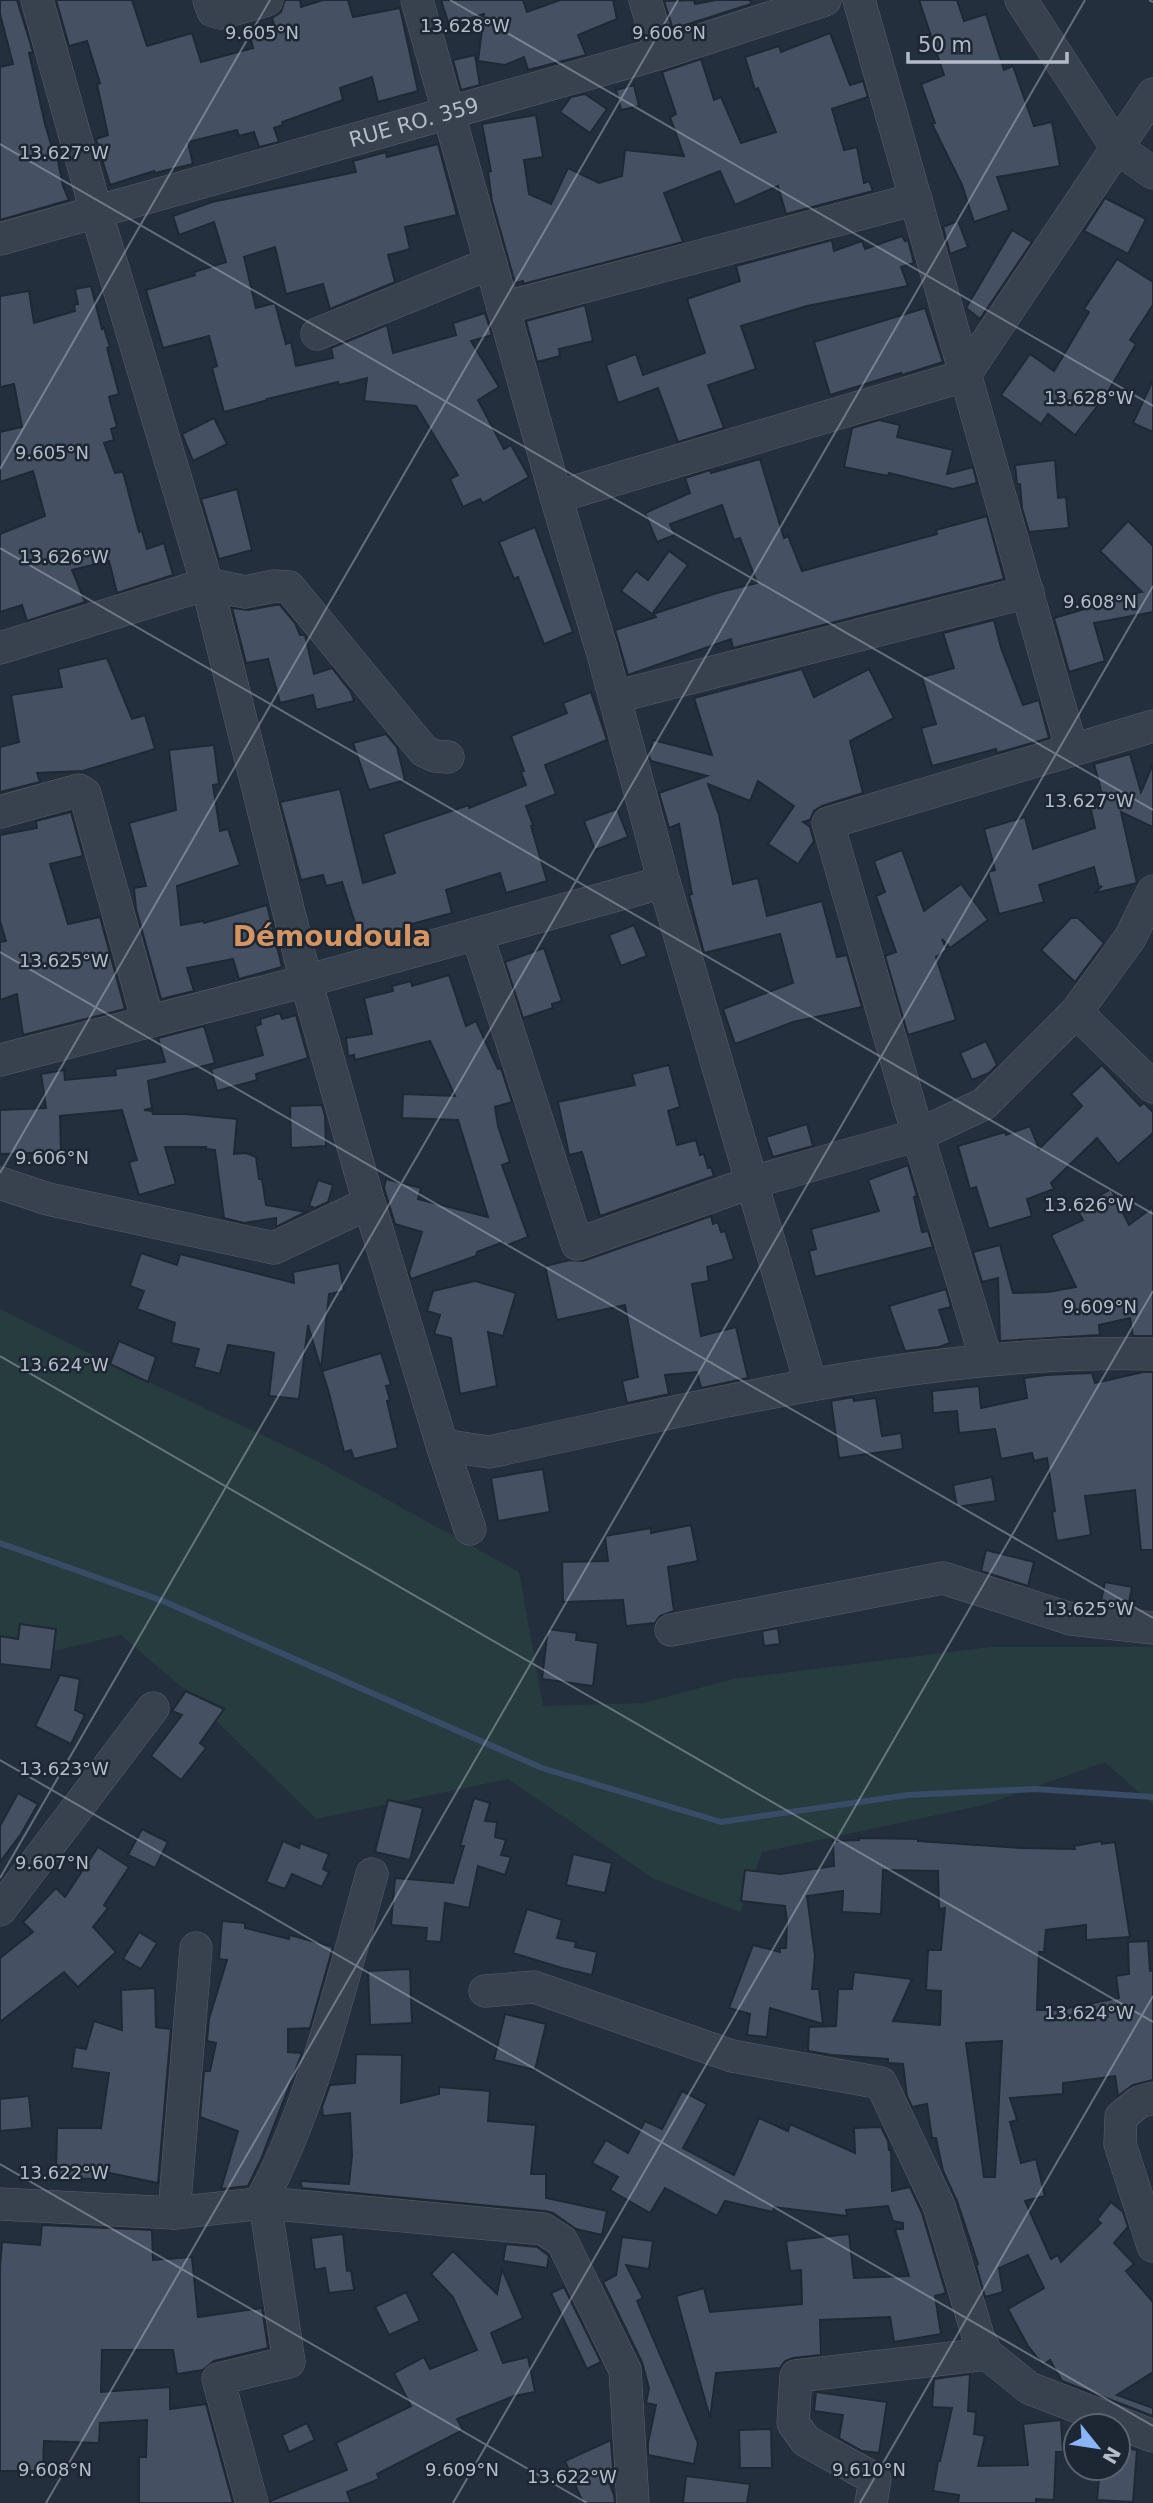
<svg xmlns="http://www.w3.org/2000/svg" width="1153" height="2503" font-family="'DejaVu Sans',sans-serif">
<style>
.green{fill:#263c3f}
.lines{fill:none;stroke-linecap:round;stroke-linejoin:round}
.stream{stroke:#394c67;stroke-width:6}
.building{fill:#455162;stroke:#1f2835;stroke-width:2;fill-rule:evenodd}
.minor-casing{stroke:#565f6c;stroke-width:33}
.minor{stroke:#38414e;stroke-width:32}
.ticks{fill:none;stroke:#b4bcc9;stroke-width:2;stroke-opacity:0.45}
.labels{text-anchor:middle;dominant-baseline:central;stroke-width:5;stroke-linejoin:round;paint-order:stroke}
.street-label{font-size:21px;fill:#b4bcc9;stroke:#1d2633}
.district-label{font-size:28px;font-weight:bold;fill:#d59563;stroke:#1d2633}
.ticks-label{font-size:18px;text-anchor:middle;fill:#b4bcc9;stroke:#1d2633;stroke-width:5;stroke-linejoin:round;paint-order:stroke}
</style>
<rect width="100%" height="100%" fill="#242f3e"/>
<polygon class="green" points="0,1309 123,1370 313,1459 519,1572 543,1706 644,1703 733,1679 990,1647 1153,1647 1153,1805 1105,1762 984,1805 762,1852 740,1912 654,1879 508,1779 316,1819 186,1691 121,1635 0,1664"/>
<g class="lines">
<polyline class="stream" points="0,1543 163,1601 542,1768 721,1822 908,1795 1036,1789 1153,1797"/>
</g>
<g class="building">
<polygon points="0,0 17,0 33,52 29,53 45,124 53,151 56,151 63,186 69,200 0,220 0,67 13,64 0,14"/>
<polygon points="56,0 132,0 147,46 192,33 201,62 253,48 249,32 274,25 272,18 281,12 285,0 300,0 301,7 323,0 348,0 353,17 400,8 418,91 378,102 372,77 340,88 343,100 282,122 283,125 274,128 279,142 259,147 254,132 239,136 237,130 188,142 193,164 155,173 154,171 110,185 96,139 108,135 97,84 100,83 87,41 69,46"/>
<polygon points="441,0 523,0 527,12 560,0 613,0 617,19 578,35 586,55 528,70 524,57 505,65 478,61 484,14 449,25"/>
<polygon points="694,0 695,4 716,0 750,0 751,4 673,29 664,1"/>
<polygon points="919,0 957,0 964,21 986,14 1004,70 1013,66 1034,126 1052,122 1060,166 997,177 1009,210 974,222 962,185 932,124 935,123 921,84 944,75"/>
<polygon points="830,33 850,85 863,81 868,97 832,109 844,150 857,147 864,183 869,181 873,191 786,214 778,186 735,205 720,171 664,193 683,242 523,284 523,281 515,283 492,201 488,172 491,171 482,124 536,115 543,157 524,160 529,194 551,204 568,168 599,183 622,176 625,150 684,156 670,117 676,114 662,72 701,59 714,100 721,97 741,143 776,132 758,88 755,90 745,57 779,46 781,52"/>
<polygon points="475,55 480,85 461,90 453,60"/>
<polygon points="634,85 639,106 621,110 616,90"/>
<polygon points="585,94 607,109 590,133 560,112 571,97"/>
<polygon points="438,144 457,215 405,227 410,249 388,255 395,282 330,309 323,284 286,294 275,247 244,257 256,308 275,303 286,344 291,342 296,366 333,358 331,348 387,325 393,353 456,335 453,323 485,313 492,335 471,341 499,387 478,400 504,449 511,445 529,477 483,503 480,499 463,507 450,479 458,475 416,406 364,401 367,378 339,385 338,382 267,399 268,400 224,412 212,368 217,366 209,336 163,348 146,290 195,275 194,272 226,262 214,222 179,235 173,216 212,202 356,172 353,161 386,152 387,157"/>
<polygon points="1105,198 1146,219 1128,254 1084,231"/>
<polygon points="958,221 968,247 950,254 943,227"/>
<polygon points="1012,230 1032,242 980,319 966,308"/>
<polygon points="902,236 905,241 908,240 914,263 901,267 908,286 807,306 741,326 756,369 708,385 724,428 678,442 658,388 618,403 606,365 636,354 643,375 705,353 687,299 740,281 736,266 832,240 834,251 862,241 865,249"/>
<polygon points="1117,259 1153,282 1153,305 1130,340 1136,344 1106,395 1075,435 1048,414 1041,424 1001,395 1030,354 1054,371 1089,312 1084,309"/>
<polygon points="91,286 102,329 104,328 110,347 107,348 119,394 109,397 117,427 111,429 114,440 104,443 115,473 123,472 139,532 142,531 147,549 164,543 173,575 117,593 109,561 72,570 85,602 27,621 22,605 0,612 0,534 45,516 33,471 0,482 0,432 22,427 14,384 0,387 0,296 29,291 34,323 75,311 74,305 78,304 75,289"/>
<polygon points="585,305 593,341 559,349 560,356 537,362 526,321"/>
<polygon points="925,308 943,362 902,375 901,373 830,395 814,342"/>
<polygon points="1153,380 1153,432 1133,423"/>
<polygon points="214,418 227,444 193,461 182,434"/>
<polygon points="879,420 900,425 897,437 953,450 947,474 973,467 977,483 953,489 889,473 888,476 844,467 852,428"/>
<polygon points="760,459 784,538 788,536 802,571 937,534 936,530 987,516 1004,579 733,648 731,639 628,675 615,630 656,617 653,614 720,592 757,583 740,538 734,540 722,505 670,524 675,535 657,542 645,513 690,493 685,478 710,470 711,473"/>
<polygon points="1055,460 1058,498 1066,497 1069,528 1029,532 1022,508 1020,484 1017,484 1015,465"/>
<polygon points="237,489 252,550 219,559 201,499"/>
<polygon points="1128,521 1153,546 1153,612 1094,623 1105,661 1069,672 1054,618 1098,605 1097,601 1142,592 1100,551"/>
<polygon points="535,527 573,632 544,644 518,577 514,579 499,542"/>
<polygon points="669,551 688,565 652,614 621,591 636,571 648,580"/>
<polygon points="275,605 280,605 295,623 300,635 305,635 314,674 332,668 351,692 354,701 316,710 313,695 280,703 268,659 246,663 232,608 248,610"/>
<polygon points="994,620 1001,648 1023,705 1039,700 1049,738 997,753 996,749 932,766 921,728 936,724 922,677 954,668 943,633"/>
<polygon points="107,658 132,719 145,715 155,749 83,771 37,773 40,782 0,792 0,747 19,742 11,695 62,687 58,669"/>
<polygon points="802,669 814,697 869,669 894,718 850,741 863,793 822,806 814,811 810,820 803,822 810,827 814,841 798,864 768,844 794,806 758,781 750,801 708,784 719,815 733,884 758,878 767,916 822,901 837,957 847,955 862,1007 793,1022 735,1044 723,1009 793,983 780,934 704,953 689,895 692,894 679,824 669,828 659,793 707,776 651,761 649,756 653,740 712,755 694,698"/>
<polygon points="591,692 607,740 545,765 556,794 526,806 533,825 531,826 547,881 506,893 500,873 446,890 452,913 405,926 406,928 361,942 342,882 326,886 323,875 301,880 280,802 340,789 363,883 395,873 383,834 469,805 469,808 526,785 521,772 524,771 511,736 567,713 563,703"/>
<polygon points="386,734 397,747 405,780 369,790 353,743"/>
<polygon points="214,745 219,784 213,785 220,831 228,829 240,865 177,886 181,925 203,921 204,923 267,905 282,967 239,979 233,959 187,968 194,991 161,999 136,909 134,888 146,886 129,823 176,810 169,750"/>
<polygon points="1130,754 1141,792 1153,764 1153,827 1121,812 1137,883 1095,893 1102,886 1099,887 1094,867 1039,885 1044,902 999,914 988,872 995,870 984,829 1025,817 1033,849 1095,828 1090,806 1104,802 1094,764"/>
<polygon points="617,809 628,837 595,850 584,821"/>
<polygon points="71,812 83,856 50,864 68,924 100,917 125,1009 23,1035 17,994 0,1000 0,942 6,941 0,921 0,835 37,828 36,821"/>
<polygon points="902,850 924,911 961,884 988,920 950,948 942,939 947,950 936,957 956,1020 908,1035 885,956 896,952 876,896 885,892 874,861"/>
<polygon points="1071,918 1078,918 1104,943 1075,982 1041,950"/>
<polygon points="634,925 647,956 621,966 609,935"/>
<polygon points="544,948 562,1001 552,1004 553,1008 523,1018 505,962"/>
<polygon points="449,975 466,1026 476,1021 498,1069 501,1068 512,1102 495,1107 498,1126 510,1162 502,1165 528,1237 505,1246 503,1242 477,1252 476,1256 411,1279 409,1273 422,1232 395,1224 384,1188 386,1179 421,1188 418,1199 488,1217 458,1120 402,1118 403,1094 455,1096 430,1041 355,1060 354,1055 348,1056 346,1038 372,1034 364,998 393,991 392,986 411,981 412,986"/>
<polygon points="280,1013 282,1019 296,1015 308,1058 256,1074 257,1080 217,1091 211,1069 263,1055 255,1026 261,1024 260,1019"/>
<polygon points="204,1026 215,1063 148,1081 152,1108 144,1110 152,1111 153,1114 185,1114 237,1119 234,1154 246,1153 256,1157 259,1179 262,1179 266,1205 306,1212 276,1227 276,1218 244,1223 224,1218 215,1150 205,1149 206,1147 165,1147 176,1184 139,1195 129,1162 137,1160 122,1110 60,1116 61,1152 0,1154 0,1110 46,1108 41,1074 64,1070 65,1080 116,1075 115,1069 165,1062 158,1038"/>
<polygon points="986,1041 997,1065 989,1073 972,1080 960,1053"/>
<polygon points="669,1065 680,1107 668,1111 677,1145 696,1140 700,1155 704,1154 708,1168 711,1167 714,1176 600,1216 582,1152 569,1155 558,1102 635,1085 632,1074"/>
<polygon points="1102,1065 1140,1106 1144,1103 1153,1112 1153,1133 1118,1164 1097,1138 1051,1183 1054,1189 1027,1199 1032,1216 989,1229 976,1187 970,1189 958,1146 1005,1132 1006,1135 1030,1126 1039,1149 1082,1106 1071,1094"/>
<polygon points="322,1105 325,1116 326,1146 291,1148 290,1106"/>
<polygon points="807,1124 813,1146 773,1157 766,1137"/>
<polygon points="908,1165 917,1196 914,1197 922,1232 928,1231 933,1247 815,1277 809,1251 816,1249 811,1229 879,1211 868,1180"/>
<polygon points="318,1180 333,1185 328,1202 315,1208 309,1206"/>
<polygon points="1111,1189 1129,1225 1153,1207 1153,1336 1133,1336 1130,1318 1099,1325 1100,1335 1000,1341 998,1278 982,1282 973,1252 1000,1245 1013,1293 1048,1292 1076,1287 1051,1235 1083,1220 1076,1208"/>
<polygon points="711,1216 713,1224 718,1222 721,1232 725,1231 734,1259 707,1267 709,1281 692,1284 701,1336 736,1327 748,1378 701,1388 697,1372 665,1375 669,1394 627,1403 622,1381 638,1377 625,1305 557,1320 545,1266 570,1260 583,1261"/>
<polygon points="141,1253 177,1265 180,1254 294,1283 293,1272 339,1263 344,1291 329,1294 321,1369 308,1325 299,1399 269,1396 274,1353 271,1352 228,1345 220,1374 194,1367 199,1349 171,1343 175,1323 137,1309 144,1291 130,1286"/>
<polygon points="475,1281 516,1293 503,1336 488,1332 497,1386 460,1394 451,1338 434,1334 440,1315 427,1311 433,1291"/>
<polygon points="946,1289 951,1307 939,1310 950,1343 939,1347 905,1351 889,1306"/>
<polygon points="119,1341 156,1357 148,1382 110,1364"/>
<polygon points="381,1353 391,1385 386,1386 390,1400 387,1401 398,1448 354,1459 351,1450 344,1452 329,1393 322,1371"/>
<polygon points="1143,1372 1153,1372 1153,1550 1141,1550 1135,1490 1085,1496 1091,1535 1057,1541 1052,1512 1055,1511 1047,1458 1034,1461 1032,1453 1001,1459 995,1429 959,1433 957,1411 933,1413 932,1391 979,1386 981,1408 1027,1398 1024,1378 1046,1375 1092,1373 1095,1383"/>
<polygon points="853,1397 854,1401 876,1398 882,1436 901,1433 903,1449 839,1458 831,1401"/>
<polygon points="543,1469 550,1512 498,1521 491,1478"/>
<polygon points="992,1477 996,1501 957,1507 953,1485"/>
<polygon points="691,1525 698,1561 668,1567 674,1611 660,1616 655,1623 626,1626 623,1600 563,1602 562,1562 608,1561 605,1536 651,1528 651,1533"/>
<polygon points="986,1550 1034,1562 1028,1586 981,1571"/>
<polygon points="1105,1582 1132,1587 1128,1607 1101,1601"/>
<polygon points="20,1624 56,1629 51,1670 0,1664 0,1636 18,1639"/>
<polygon points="778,1628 780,1644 764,1646 762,1631"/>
<polygon points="548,1629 577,1633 576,1640 598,1643 593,1686 542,1679"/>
<polygon points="60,1675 80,1679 75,1710 85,1715 71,1744 35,1726"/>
<polygon points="186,1691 224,1709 200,1743 206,1748 181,1780 151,1756 182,1715 172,1711"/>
<polygon points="18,1793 38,1804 21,1834 0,1862 0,1826"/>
<polygon points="474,1798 490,1803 485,1821 497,1822 495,1837 506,1840 501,1855 511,1857 505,1875 478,1866 469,1908 445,1903 441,1942 426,1941 427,1928 391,1925 395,1878 453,1883 464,1846 460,1846"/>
<polygon points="388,1800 423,1808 410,1860 375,1852"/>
<polygon points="142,1829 168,1842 155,1868 128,1855"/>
<path d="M859,1838L918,1839V1841L1021,1848L1075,1849L1074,1846L1101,1841L1102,1844L1115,1842L1130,1937L1086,1940V1925L1046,1930L1044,1952H1039L1037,2010H1057L1119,1998L1116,1976L1129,1974L1128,1942L1148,1941L1150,1971L1153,1970V2080L1133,2085L1118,2096L1115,2076L1063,2083V2094L1010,2098L1017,2120L1010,2122L1021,2163L1036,2159L1045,2196L1025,2201L1051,2259L1058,2255L1061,2262L1101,2223L1097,2220L1111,2202L1123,2212L1128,2227L1114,2243L1134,2264L1126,2271L1153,2302V2372L1117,2395L1153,2408V2416L1062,2381L1050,2360L1043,2365L1028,2346L1008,2309L1044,2288L1028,2255L999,2268L1003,2292L985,2297L976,2265L978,2264L957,2201L943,2171L936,2138H932L927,2104L912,2107L907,2096L903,2064L888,2063V2059L832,2055L808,2051L809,2027L836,2026L838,1989H852L854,1972L912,1979L893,2021L940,2025L941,1991L926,1990L928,1950H941L945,1908L939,1909L938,1871L883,1870L881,1914L842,1912L843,1891L807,1896L815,1956L812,1989H819L823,2024L770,2008L767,2037L747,2035L750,2014L729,2008L753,1945L780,1952V1948H786L787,1922L785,1906L741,1901L745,1870L781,1874L834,1866L833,1841L859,1840ZM1002,2041L995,2177H984L966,2043Z"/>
<polygon points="283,1841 299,1848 300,1843 329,1854 323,1869 329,1872 322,1887 292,1874 285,1889 266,1882"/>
<polygon points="98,1847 129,1867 104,1905 108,1908 93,1927 116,1952 78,1987 64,1972 0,2022 0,1958 33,1932 23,1922 56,1888 65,1897"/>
<polygon points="573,1854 612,1863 605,1893 566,1885"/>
<polygon points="527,1909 562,1920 557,1938 576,1942 575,1947 597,1952 592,1975 562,1968 513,1953"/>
<polygon points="222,1921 245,1923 245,1928 289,1939 290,1935 333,1947 310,2028 288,2029 288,2052 302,2053 261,2159 248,2186 221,2189 238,2131 200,2117 204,2071 210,2071 216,2043 207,2041 209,2019 227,1960 219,1959"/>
<polygon points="139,1932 157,1943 141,1969 123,1959"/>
<polygon points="410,1969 412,2023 370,2025 368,1971"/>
<polygon points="155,1988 156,2027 171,2029 158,2183 100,2171 99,2179 56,2178 57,2128 101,2128 109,2073 72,2068 75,2047 86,2049 94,2021 122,2030 121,1990"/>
<polygon points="505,2014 546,2024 535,2070 494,2060"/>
<polygon points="356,2054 402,2055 401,2103 439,2094 439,2087 490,2091 488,2121 536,2125 531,2174 546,2174 546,2198 607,2211 602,2235 576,2229 553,2213 545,2211 302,2188 300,2181 349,2184 352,2155 350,2113 323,2116 322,2107 330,2085 355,2083"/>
<polygon points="682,2091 707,2104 683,2148 734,2175 759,2118 788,2131 790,2124 855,2153 854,2128 881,2127 888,2141 889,2150 891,2150 892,2191 910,2187 922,2213 946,2293 935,2296 941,2334 894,2342 890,2317 820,2320 821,2355 793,2358 785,2361 780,2368 716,2373 710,2418 676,2296 704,2288 710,2312 802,2304 801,2270 790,2271 786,2241 849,2234 854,2278 909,2276 895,2229 903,2229 903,2223 893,2221 888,2206 846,2210 847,2216 774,2207 773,2212 725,2201 717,2216 665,2188 650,2213 610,2190 618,2177 592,2163 606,2140 628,2153 645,2121 662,2129"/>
<polygon points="29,2096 32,2128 0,2131 0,2099"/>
<polygon points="42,2225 152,2230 153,2260 192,2257 198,2317 262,2308 268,2348 214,2361 203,2370 177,2374 173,2350 102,2350 101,2392 170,2387 170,2409 206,2404 233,2503 139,2503 139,2457 146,2457 147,2420 100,2423 99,2443 44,2441 43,2471 0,2471 0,2267 2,2242 40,2245"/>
<polygon points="343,2234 347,2271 351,2270 354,2290 329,2293 325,2268 315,2270 311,2238"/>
<polygon points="622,2237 653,2241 649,2269 626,2265 643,2298 637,2301 698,2443 694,2464 648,2455 648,2443 656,2405 646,2403 649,2388 642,2362 603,2282 616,2275"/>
<polygon points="506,2244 537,2247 549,2256 547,2268 503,2261"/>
<polygon points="453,2251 497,2294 502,2269 523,2318 491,2333 503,2363 528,2357 535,2392 514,2396 457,2419 463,2430 377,2474 379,2479 347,2492 351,2503 270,2503 270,2501 347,2470 336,2443 411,2406 394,2373 424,2357 430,2369 477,2350 453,2297 431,2274"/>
<polygon points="564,2287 601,2362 587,2369 551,2293"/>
<polygon points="406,2292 420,2321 389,2335 375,2307"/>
<polygon points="970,2374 968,2411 976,2412 974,2434 985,2436 978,2466 1028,2465 1023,2424 1061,2420 1063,2452 1056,2452 1054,2500 1036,2499 1036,2503 958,2503 959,2495 933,2491 938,2461 940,2461 952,2408 932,2407 934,2379"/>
<polygon points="816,2392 887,2402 879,2453 862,2451 839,2438 843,2415 814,2411"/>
<polygon points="307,2423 315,2440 289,2452 282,2435"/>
<polygon points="771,2429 772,2468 740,2468 739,2430"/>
<polygon points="611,2440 613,2469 605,2472 614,2495 615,2503 583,2503 565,2461"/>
<polygon points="1118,2447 1137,2450 1133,2502 1097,2500 1100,2468 1118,2468"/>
<polygon points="686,2476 750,2484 747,2503 683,2503"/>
</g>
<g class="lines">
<g class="minor-casing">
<g id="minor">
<polyline points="37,0 96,211 207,584 306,981 369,1203 442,1445 470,1529"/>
<polyline points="209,0 213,11 220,13 267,0"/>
<polyline points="417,0 556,497 603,654 664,882 811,1385"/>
<polyline points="645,0 661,53"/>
<polyline points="859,0 1072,750"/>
<polyline points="1021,0 1117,148 1153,173"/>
<path id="s1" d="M0,239L661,53L825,0"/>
<polyline points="503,308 916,199"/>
<polyline points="317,334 491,263"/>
<polyline points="556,497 964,376 1153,94"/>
<polyline points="0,648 207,584 245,592 274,586 289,587 424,751 435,756 448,757"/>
<polyline points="615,697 1028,592"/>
<polyline points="0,812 79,790 85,794 148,1021"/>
<polyline points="477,934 577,1244 753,1182 918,1135 984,1104 1076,1012 1130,938 1153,891"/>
<polyline points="1076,1012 1153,1087"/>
<polyline points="0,1060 306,981 664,882"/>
<polyline points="0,1183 48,1199 274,1248 369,1203"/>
<polyline points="986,1359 918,1135 828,823 1153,726"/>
<path d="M442,1445L489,1452C708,1406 929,1348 1153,1354"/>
<polyline points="671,1630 943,1578 1071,1619 1153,1628"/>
<polyline points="0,1910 153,1708"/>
<polyline points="485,1991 534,1987 732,2056 881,2083 939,2206 979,2339 987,2354 1029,2388 1153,2436"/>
<polyline points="1153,2098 1139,2102 1121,2117 1120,2144 1153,2246"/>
<polyline points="0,2204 174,2213 265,2203 543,2229 562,2241 625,2370 633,2503"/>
<path d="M259,2205C313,2106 341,1983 372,1874"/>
<polyline points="174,2213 196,1948"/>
<polyline points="252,2503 218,2379 289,2362 265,2203"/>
<polyline points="871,2503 875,2479 806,2441 793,2423 796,2376 987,2354"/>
</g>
</g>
<use href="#minor" class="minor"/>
</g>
<path class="ticks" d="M450,0L1153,406M1149,0L1153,2M0,144L1153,810M0,469L270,0M0,548L1153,1214M0,952L1153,1618M0,1173L678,0M0,1356L1153,2022M0,1760L1153,2426M0,1878L1085,0M0,2164L587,2503M46,2503L1153,586M453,2503L1153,1291M860,2503L1153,1996"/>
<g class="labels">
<g class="street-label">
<text stroke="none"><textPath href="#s1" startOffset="430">RUE RO. 359</textPath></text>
</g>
<g class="district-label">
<text x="332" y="936">Démoudoula</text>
</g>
</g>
<g class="ticks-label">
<text x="465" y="32">13.628°W</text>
<text x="262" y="39">9.605°N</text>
<text x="669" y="39">9.606°N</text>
<text x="64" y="159">13.627°W</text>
<text x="1089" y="404">13.628°W</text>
<text x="52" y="459">9.605°N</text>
<text x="64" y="563">13.626°W</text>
<text x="1100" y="608">9.608°N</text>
<text x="1089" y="807">13.627°W</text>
<text x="64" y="967">13.625°W</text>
<text x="52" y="1164">9.606°N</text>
<text x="1089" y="1211">13.626°W</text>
<text x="1100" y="1313">9.609°N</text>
<text x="64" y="1371">13.624°W</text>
<text x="1089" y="1615">13.625°W</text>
<text x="64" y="1775">13.623°W</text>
<text x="52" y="1869">9.607°N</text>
<text x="1089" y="2019">13.624°W</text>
<text x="64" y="2179">13.622°W</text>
<text x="55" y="2476">9.608°N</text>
<text x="462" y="2476">9.609°N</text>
<text x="869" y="2476">9.610°N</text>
<text x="572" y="2483">13.622°W</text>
</g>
<g transform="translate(1097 2447) rotate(120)"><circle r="33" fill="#1d2633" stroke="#59626f" stroke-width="2"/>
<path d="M0-5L12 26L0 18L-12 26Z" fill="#8ab4f8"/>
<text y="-10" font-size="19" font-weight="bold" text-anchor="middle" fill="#b4bcc9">N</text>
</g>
<path d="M908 52v10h159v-10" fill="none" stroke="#b4bcc9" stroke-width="3.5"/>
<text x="918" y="52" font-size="21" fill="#b4bcc9" stroke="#1d2633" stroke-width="5" paint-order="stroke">50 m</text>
</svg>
